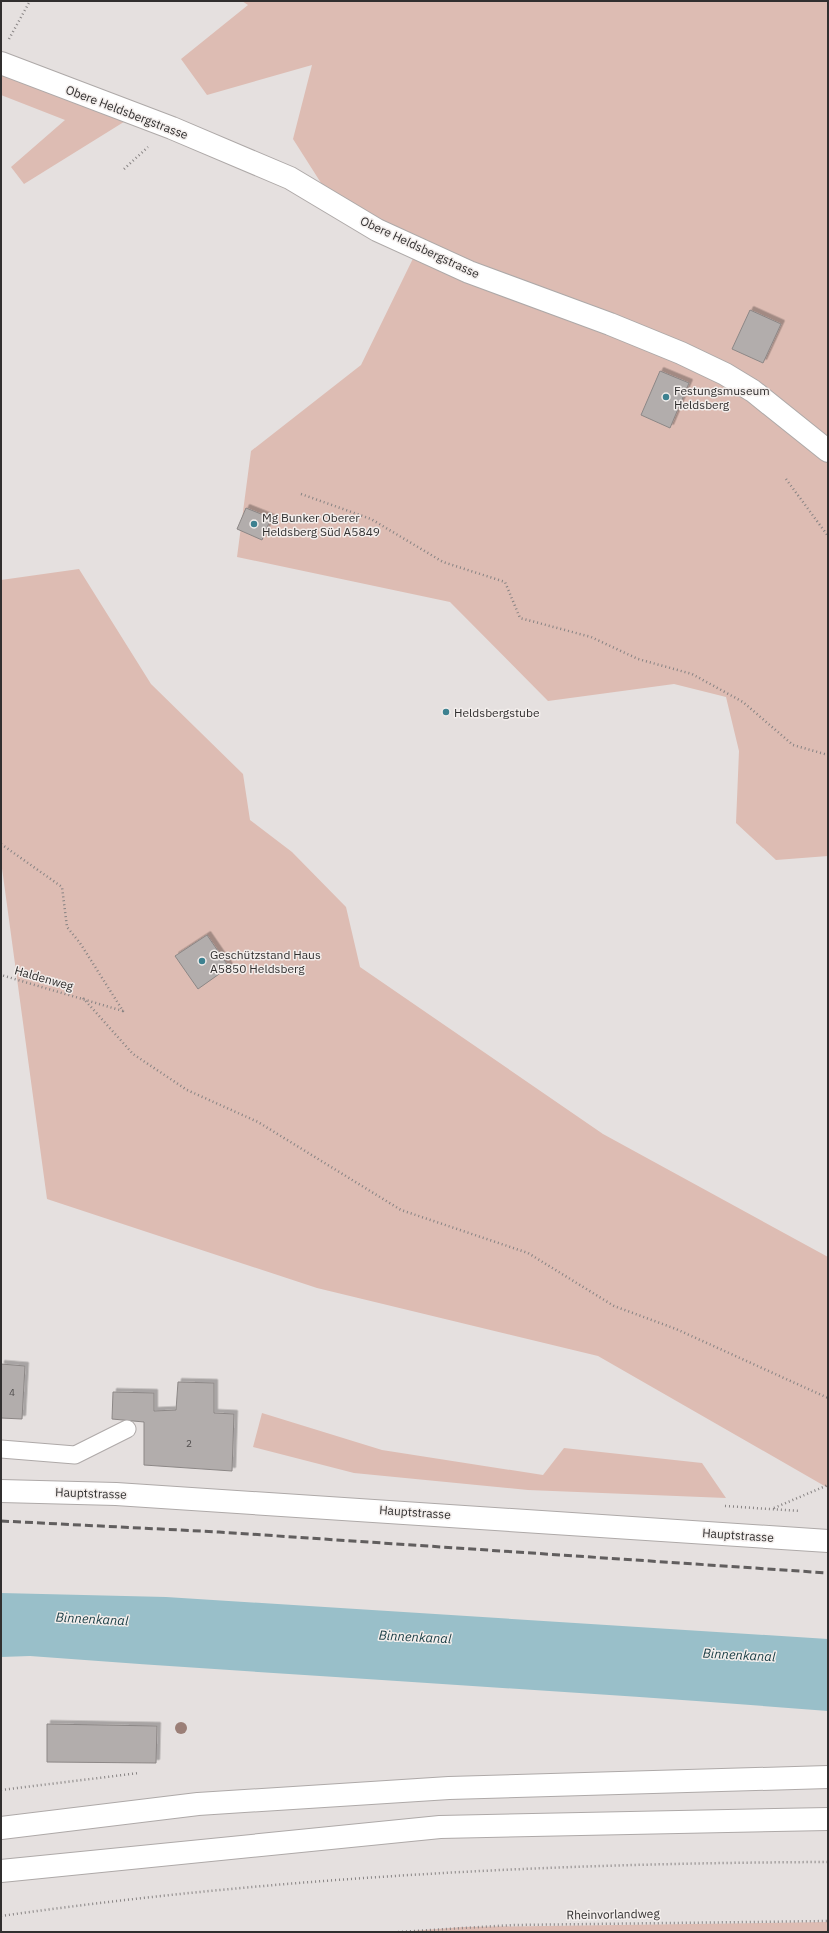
<svg xmlns="http://www.w3.org/2000/svg" width="829" height="1933" font-family="'IBM Plex Sans',sans-serif">
<style>
.green{fill:#ddbcb3}
.water{fill:#99bfc9}
.building{fill:#b2adac;stroke:#8c8786;filter:url(#shadow)}
.lines{fill:none;stroke-linecap:round;stroke-linejoin:round}
.service-casing{stroke:#aea9a8;stroke-width:19}
.minor-casing{stroke:#aea9a8;stroke-width:24}
.primary-casing{stroke:#aea9a8;stroke-width:24}
.motorway-casing{stroke:#aea9a8;stroke-width:24}
.path{stroke:#878383;stroke-width:2.5;stroke-dasharray:1 3;stroke-linecap:butt}
.service{stroke:#fff;stroke-width:17}
.minor{stroke:#fff;stroke-width:22}
.primary{stroke:#fff;stroke-width:22}
.motorway{stroke:#fff;stroke-width:22}
.rail{stroke:#615e5e;stroke-width:3;stroke-dasharray:8 4;stroke-linecap:butt}
.tree{fill:#9b7f77}
.poi-dot{fill:#3d8190;stroke:#f3eeec;stroke-width:1.5}
.labels{text-anchor:middle;dominant-baseline:central;stroke-width:3;stroke-linejoin:round;paint-order:stroke}
.number-label{font-size:10px;fill:#514e4e}
.street-label{font-size:12px;fill:#312f2f;stroke:#f3eeec}
.poi-label{font-size:12px;fill:#312f2f;stroke:#f3eeec;text-anchor:start}
.water-label{font-size:13px;font-style:italic;fill:#143941;stroke:#f3eeec}
</style>
<defs>
<filter id="shadow"><feDropShadow dx="3.5" dy="-3.5" stdDeviation="0" flood-color="#0004"/></filter>
</defs>
<rect width="100%" height="100%" fill="#e5e0df"/>
<g class="green">
<polygon points="242,1 828,1 828,856 776,860 736,823 739,751 726,697 674,684 548,701 450,602 237,557 251,451 361,365 423,238 344,219 293,139 312,65 207,95 181,59 248,5"/>
<polygon points="1,70 127,120 24,184 11,167 65,120 1,95"/>
<polygon points="79,569 151,684 243,774 250,820 292,852 346,907 360,967 603,1134 828,1257 828,1488 598,1356 317,1288 47,1199 1,861 1,580"/>
<polygon points="262,1413 382,1450 543,1475 564,1448 702,1463 726,1498 528,1490 354,1473 253,1447"/>
<polygon points="828,1922 828,1932 398,1932 464,1927"/>
</g>
<path class="water" d="M1,1593L166,1597L828,1639V1711C562,1690 296,1676 30,1656L1,1657Z"/>
<g class="building">
<polygon points="750,310 781,324 763,363 732,349"/>
<polygon points="660,371 689,383 670,428 641,415"/>
<polygon points="246,508 271,518 262,540 237,529"/>
<polygon points="207,935 229,967 198,989 175,956"/>
<polygon points="1,1364 25,1366 22,1419 1,1418"/>
<polygon points="178,1382 214,1383 214,1413 234,1414 232,1471 144,1465 144,1422 112,1419 113,1392 154,1393 154,1411 176,1410"/>
<polygon points="47,1724 157,1726 156,1763 47,1762"/>
</g>
<g class="lines">
<g class="service-casing">
<polyline id="service" points="1,1449 75,1455 127,1429"/>
</g>
<g class="minor-casing">
<polyline id="minor" points="1,63 172,128 290,178 377,230 469,272 610,324 681,353 725,374 753,391 828,451"/>
</g>
<g class="primary-casing">
<polyline id="primary" points="1,1491 116,1494 828,1541"/>
</g>
<g class="motorway-casing">
<g id="motorway">
<polyline points="1,1828 198,1804 449,1788 828,1777"/>
<polyline points="1,1871 440,1827 828,1819"/>
</g>
</g>
<g class="path">
<polyline points="9,39 30,1"/>
<polyline points="124,169 148,147"/>
<polyline points="786,479 828,536"/>
<polyline points="301,494 371,519 443,562 505,582 520,618 591,637 638,659 692,674 743,702 793,745 828,755"/>
<polyline points="1,844 62,887 67,927 80,943 123,1011 1,975"/>
<polyline points="83,998 133,1054 187,1090 258,1122 401,1210 528,1253 614,1306 676,1329 828,1398"/>
<polyline points="725,1506 800,1511"/>
<polyline points="774,1508 828,1485"/>
<polyline points="1,1790 139,1773"/>
<path d="M1,1916C275,1877 552,1863 828,1862"/>
<polyline points="398,1932 513,1925 828,1921"/>
</g>
<use href="#service" class="service"/>
<use href="#minor" class="minor"/>
<use href="#primary" class="primary"/>
<use href="#motorway" class="motorway"/>
<polyline class="rail" points="1,1521 219,1532 828,1573"/>
</g>
<circle class="tree" cx="181" cy="1728" r="6"/>
<g class="poi-dot">
<circle cx="666" cy="397" r="4"/>
<circle cx="254" cy="524" r="4"/>
<circle cx="446" cy="712" r="4"/>
<circle cx="202" cy="961" r="4"/>
</g>
<g class="labels">
<g class="number-label">
<text x="12" y="1392">4</text>
<text x="189" y="1443">2</text>
</g>
<g class="street-label">
<text transform="translate(127 112) rotate(21)">Obere Heldsbergstrasse</text>
<text transform="translate(420 247) rotate(25)">Obere Heldsbergstrasse</text>
<text transform="translate(44 978) rotate(16)">Haldenweg</text>
<text transform="translate(91 1493) rotate(2)">Hauptstrasse</text>
<text transform="translate(415 1512) rotate(4)">Hauptstrasse</text>
<text transform="translate(738 1535) rotate(4)">Hauptstrasse</text>
<text transform="translate(613 1914) rotate(-1)">Rheinvorlandweg</text>
</g>
<g class="poi-label">
<text x="674" y="390">Festungsmuseum<tspan x="674" dy="14">Heldsberg</tspan></text>
<text x="262" y="517">Mg Bunker Oberer<tspan x="262" dy="14">Heldsberg Süd A5849</tspan></text>
<text x="454" y="712">Heldsbergstube</text>
<text x="210" y="954">Geschützstand Haus<tspan x="210" dy="14">A5850 Heldsberg</tspan></text>
</g>
<g class="water-label">
<text transform="translate(92 1619) rotate(3)">Binnenkanal</text>
<text transform="translate(415 1637) rotate(3)">Binnenkanal</text>
<text transform="translate(739 1655) rotate(3)">Binnenkanal</text>
</g>
</g>
<rect width="829" height="1933" fill="none" stroke="#312f2f" stroke-width="4"/>
</svg>
